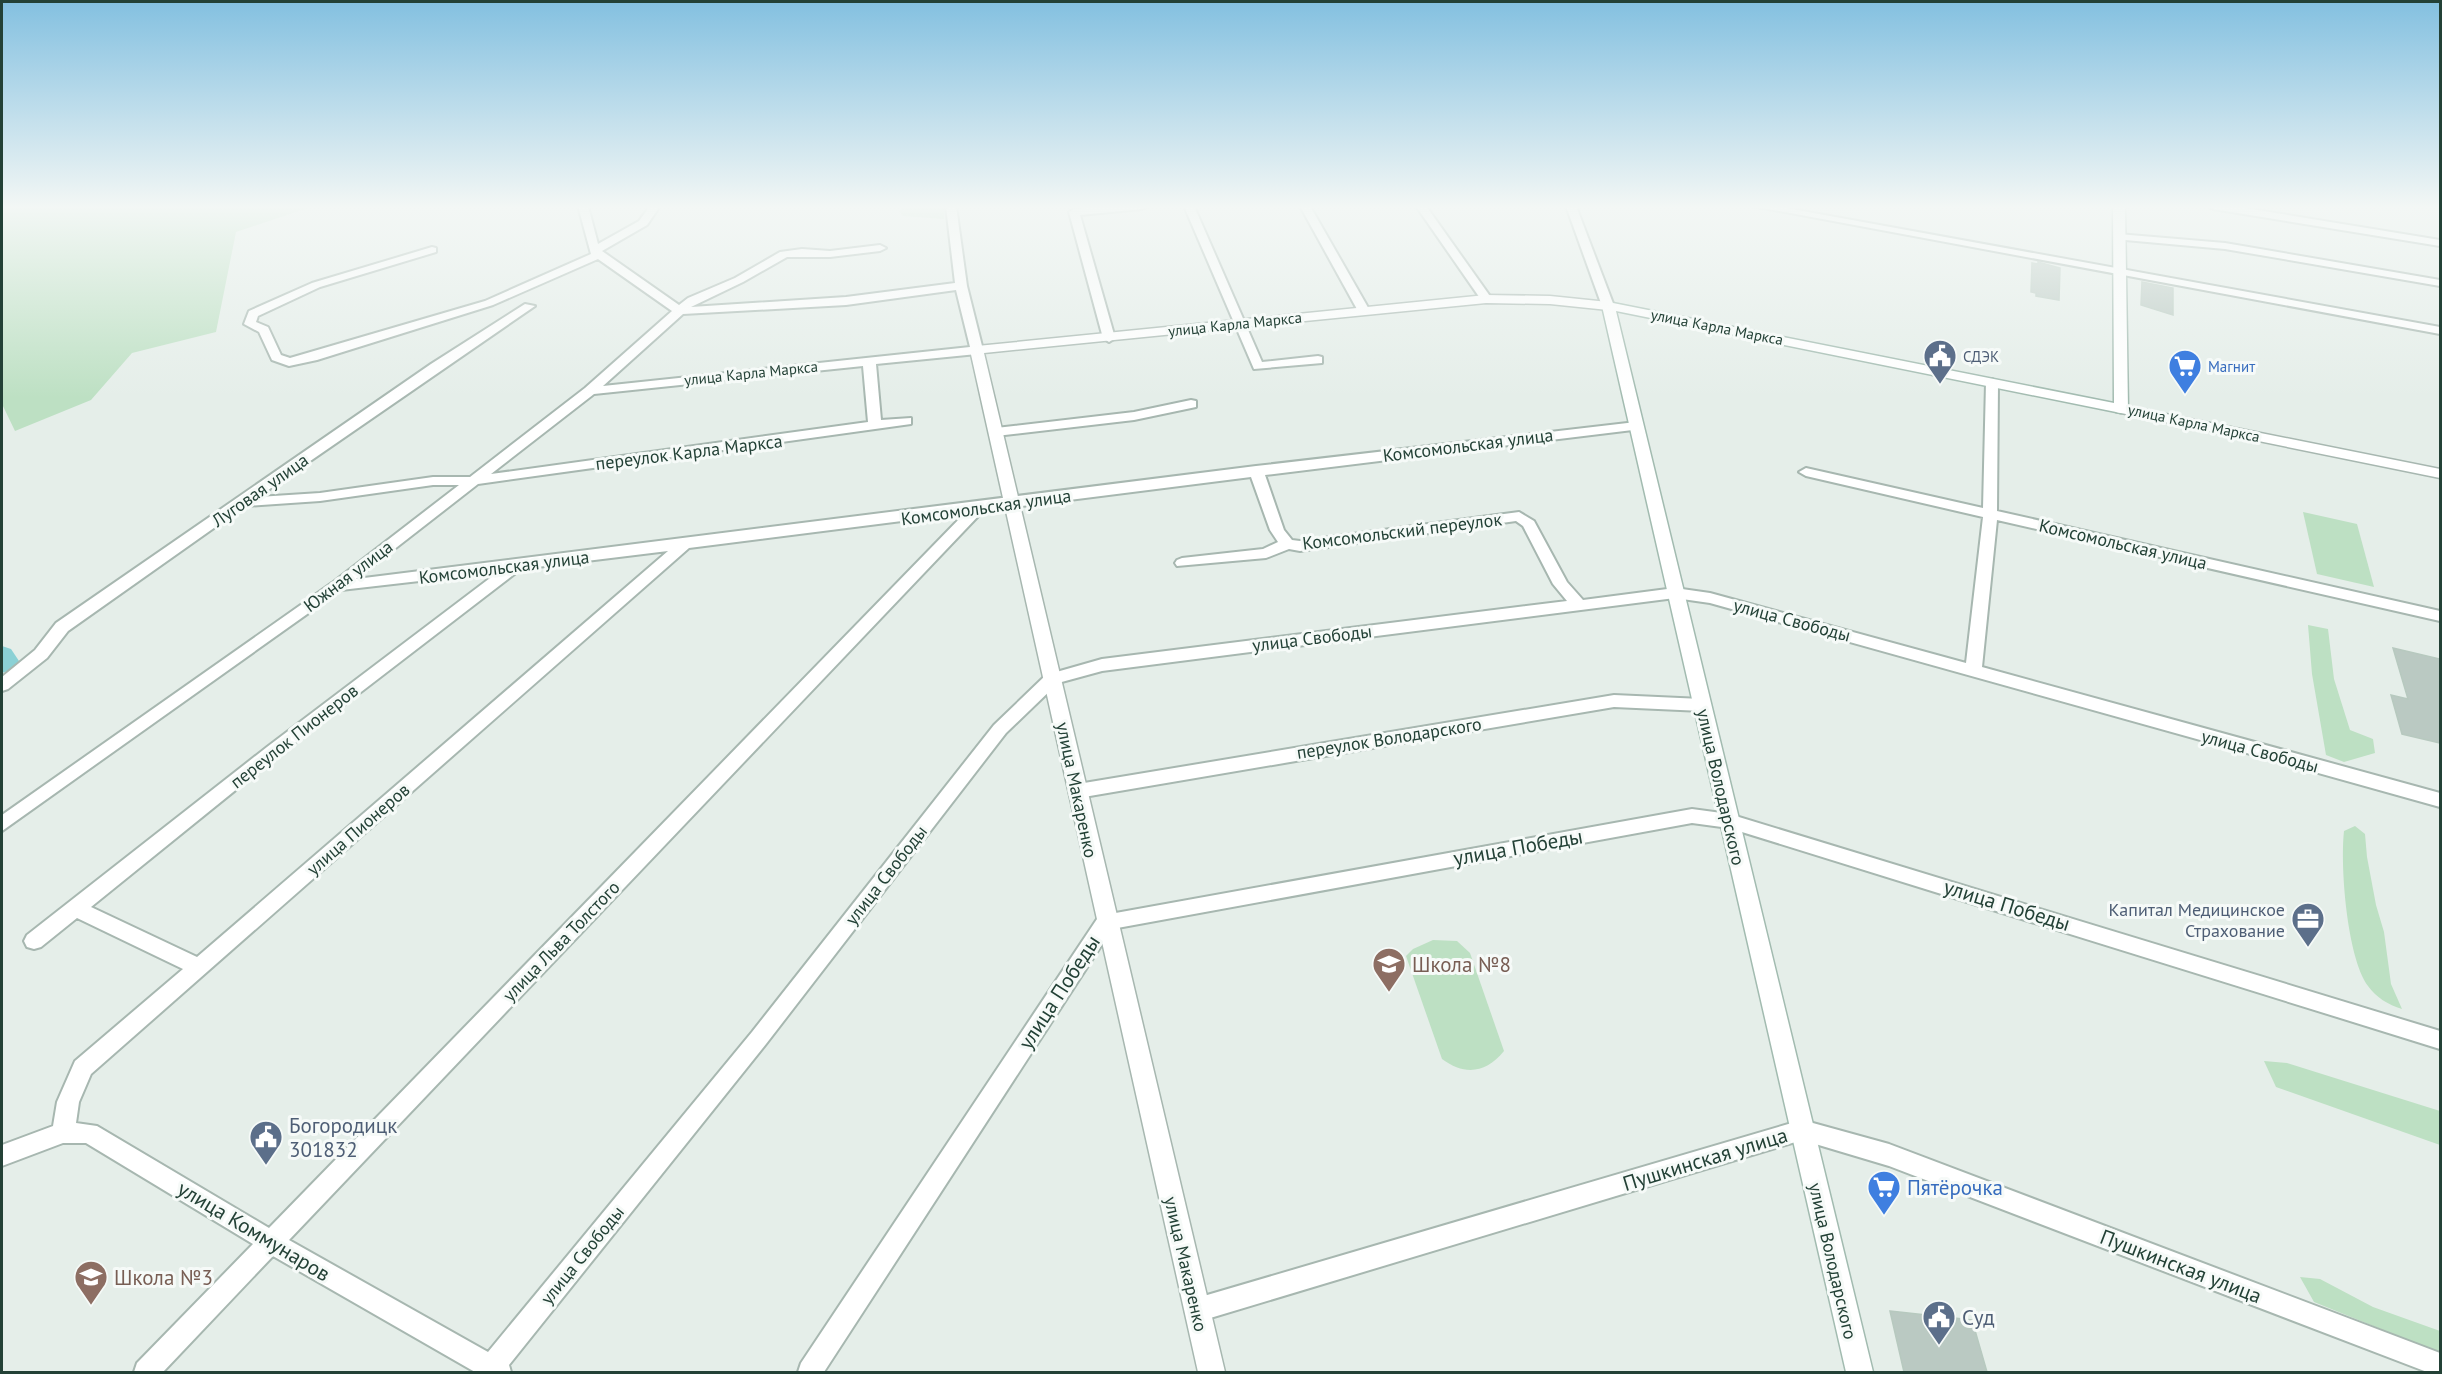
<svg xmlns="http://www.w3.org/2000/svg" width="2442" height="1374" font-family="'PT Sans',sans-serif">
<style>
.green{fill:#bde0c3}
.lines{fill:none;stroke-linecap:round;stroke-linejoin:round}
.river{fill:#8bd1d5;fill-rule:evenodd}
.building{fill:#bac9c2;stroke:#b7c9bf;stroke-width:1.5}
.minor-casing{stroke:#a7b7b0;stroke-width:4}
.tertiary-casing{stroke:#a7b7b0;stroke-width:3}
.secondary-casing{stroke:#a2bbb0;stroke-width:3}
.minor{fill:#fff;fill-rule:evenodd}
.tertiary{fill:#fff;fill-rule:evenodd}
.secondary{fill:#fff;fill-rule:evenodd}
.labels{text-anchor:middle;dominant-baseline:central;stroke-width:6;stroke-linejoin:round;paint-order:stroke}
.far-street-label{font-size:15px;fill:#234136;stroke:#f6faf8}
.far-service-label{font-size:15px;fill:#4e5e75;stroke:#f6faf8;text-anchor:start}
.far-shop-label{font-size:15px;fill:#366cbe;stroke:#f6faf8;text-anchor:start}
.street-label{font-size:18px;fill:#234136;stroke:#f6faf8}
.service-label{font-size:18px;fill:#4e5e75;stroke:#f6faf8;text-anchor:end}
.near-street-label{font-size:21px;fill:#234136;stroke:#f6faf8}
.near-education-label{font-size:21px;fill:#785e54;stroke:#f6faf8;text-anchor:start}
.near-service-label{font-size:21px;fill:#4e5e75;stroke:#f6faf8;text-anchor:start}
.near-shop-label{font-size:21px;fill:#366cbe;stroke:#f6faf8;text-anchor:start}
</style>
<rect width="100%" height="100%" fill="#e5eee9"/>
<g class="green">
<polygon points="2,206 314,206 236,232 216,332 132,353 91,400 15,431 2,404"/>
<polygon points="907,206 945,206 944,219 903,216 899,211"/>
<polygon points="2303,512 2357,524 2374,587 2317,574"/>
<polygon points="2308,625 2328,629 2334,679 2350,730 2373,739 2375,753 2344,762 2326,755 2312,674"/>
<path d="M2355,826L2365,834L2367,857L2376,905L2384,932L2391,984L2402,1009C2388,1005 2376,997 2368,986C2347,957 2340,866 2344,831Z"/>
<path d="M1433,940L1457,941L1470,953L1504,1051C1486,1073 1465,1076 1442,1059L1406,956L1413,949Z"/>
<polygon points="2264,1061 2287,1063 2440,1111 2440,1145 2276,1087"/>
<polygon points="2300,1277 2320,1279 2373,1307 2440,1331 2440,1353 2314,1302"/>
</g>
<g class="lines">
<polygon class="river" points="2,646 11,649 19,661 11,670 2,673"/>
</g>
<g class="building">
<polygon points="2038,262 2060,268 2059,300 2036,296 2036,293 2031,292 2032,263 2038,264"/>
<polygon points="2142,282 2173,288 2173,315 2141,305"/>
<polygon points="2393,648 2440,659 2440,743 2402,734 2391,695 2408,699"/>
<polygon points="1890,1311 1972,1320 1987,1372 1904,1372"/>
</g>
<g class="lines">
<g class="minor-casing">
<g id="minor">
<path d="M578,206H588L598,244L639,221L650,206H660L647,225L602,251L679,305L688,298L735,278L780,252L802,249L830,251L880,245L886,248L880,251L830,257H787L743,282L691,307L846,297L955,283L946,206H956L967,286L983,350L977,354L876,364L881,420L911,418V424L478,484L356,579L1256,466L1636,422L1641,423V429L1265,475L1284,530L1292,540L1300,541L1519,512L1534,521L1567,582L1583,600L1675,588L1710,593L1966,663L1983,517L1806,476L1799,472L1806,468L1983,508L1986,383L1992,379L1998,383L1997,511L2440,611V621L1997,520L1982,667L2440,793V807L1710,603L1675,598L1102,671L1058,683L1006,733L766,1044L509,1365L511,1372H475L273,1256L163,1372H134L137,1363L253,1244L86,1143H63L2,1166V1145L53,1126L57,1102L75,1061L183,969L77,918L41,947L34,949L27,947L24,941L27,935L267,747L498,572L341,590L2,831V815L332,583L459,485H433L320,501L245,506L68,631L47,658L8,689L2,691V677L35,650L56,623L431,364L525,304L535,306L258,497L320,493L433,477H470L585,388L672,311L598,259L493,305L317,360L289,366L272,360L259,332L244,324L249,311L312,283L432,247L436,248V252L320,287L258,316L256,322L268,327L281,355L290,358L485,301L591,254ZM956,290L970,347L603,386L683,314L846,305ZM863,366L868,422L491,474L594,394ZM1251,477L1270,530L1278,542L1263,549L1182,558L1177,560L1175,563L1177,566L1266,558L1289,549L1300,551L1516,521L1523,526L1553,584L1567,601L1102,659L1046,675L994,725L752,1032L488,1352L289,1240L983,511ZM965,513L269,1228L97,1126L76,1123L79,1102L91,1074L689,548ZM668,551L197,957L91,907L279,755L521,569Z"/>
<polygon points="1105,206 1147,206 1142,209 1080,215 1115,338 1109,342 1103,338 1069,212 1074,209"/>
<polygon points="1184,206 1194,206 1262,362 1318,356 1322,357 1322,363 1254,369"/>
<polygon points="1300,206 1310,206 1370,311 1368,314 1358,311"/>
<polygon points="1416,206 1426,206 1492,299 1490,301 1482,301"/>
<polygon points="1566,206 1576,206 1614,306 1612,308 1602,306"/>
<polygon points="1752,206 1775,206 2440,327 2440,334"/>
<polygon points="2208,206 2233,206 2440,240 2440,246 2213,209"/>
<polygon points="2118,234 2225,243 2440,280 2440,286 2225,249 2114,239 2114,235"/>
<polygon points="1191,400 1196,401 1196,407 1134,420 996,436 989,432 996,428 1134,412"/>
<polygon points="1614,695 1702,699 1710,705 1702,711 1614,707 1078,798 1072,796 1069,791 1072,786 1078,784"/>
<polygon points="1692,809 1729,814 2440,1031 2440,1049 1729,828 1692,823 1112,929 824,1372 798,1372 801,1363 1099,916"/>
<polygon points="1802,1120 1889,1144 2440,1353 2440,1372 2427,1372 1889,1166 1802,1140 1197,1322 1188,1319 1185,1310 1188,1301 1197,1298"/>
</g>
</g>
<g class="tertiary-casing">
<g id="tertiary">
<polygon points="1486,295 1550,296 1608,302 1614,306 1608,310 1550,304 1486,303 984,353 1225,1372 1198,1372 970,350 977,346"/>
<polygon points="2121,405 2440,469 2440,478 2116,412 2114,409"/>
</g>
</g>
<g class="secondary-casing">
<polygon id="secondary" points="2113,206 2125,206 2128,409 2121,413 1616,311 1873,1372 1846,1372 1602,306 1608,302 2114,403"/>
</g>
<use href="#minor" class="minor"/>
<use href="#tertiary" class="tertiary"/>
<use href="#secondary" class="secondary"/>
</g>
<linearGradient id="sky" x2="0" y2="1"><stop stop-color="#83c0e0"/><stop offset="0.52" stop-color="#f3f7f5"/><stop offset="1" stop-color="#f3f7f5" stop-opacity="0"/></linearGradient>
<rect width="2442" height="398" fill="url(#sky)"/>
<defs>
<g id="civic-pin" transform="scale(1.725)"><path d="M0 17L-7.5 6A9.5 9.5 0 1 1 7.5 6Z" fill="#5c6f8a" stroke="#f6faf8"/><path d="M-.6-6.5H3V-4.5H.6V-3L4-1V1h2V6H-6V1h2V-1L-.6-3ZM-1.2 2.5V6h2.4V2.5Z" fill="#fff"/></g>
<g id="supermarket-pin" transform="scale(1.725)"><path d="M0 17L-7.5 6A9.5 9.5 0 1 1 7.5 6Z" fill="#3f7fe0" stroke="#f6faf8"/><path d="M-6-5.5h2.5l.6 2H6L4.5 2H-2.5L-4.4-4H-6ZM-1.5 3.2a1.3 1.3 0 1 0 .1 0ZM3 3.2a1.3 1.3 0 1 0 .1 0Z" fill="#fff"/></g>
<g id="office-pin" transform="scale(1.725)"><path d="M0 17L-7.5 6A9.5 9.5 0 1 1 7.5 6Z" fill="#5c6f8a" stroke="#f6faf8"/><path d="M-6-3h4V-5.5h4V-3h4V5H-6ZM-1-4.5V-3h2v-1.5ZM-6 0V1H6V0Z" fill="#fff"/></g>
<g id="school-pin" transform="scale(1.725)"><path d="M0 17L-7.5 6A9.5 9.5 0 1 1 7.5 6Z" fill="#8d6e63" stroke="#f6faf8"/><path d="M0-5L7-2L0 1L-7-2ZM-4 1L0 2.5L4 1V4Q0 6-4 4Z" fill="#fff"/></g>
</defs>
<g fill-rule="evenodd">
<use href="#civic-pin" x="1940" y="356"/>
<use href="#supermarket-pin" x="2185" y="366"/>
<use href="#office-pin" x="2308" y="919"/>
<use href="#school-pin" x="1389" y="964"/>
<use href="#civic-pin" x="266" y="1137"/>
<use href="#supermarket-pin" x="1884" y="1187"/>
<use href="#school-pin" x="91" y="1277"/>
<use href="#civic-pin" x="1939" y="1317"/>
</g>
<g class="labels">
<g class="far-street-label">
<text transform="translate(1235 324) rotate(-6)">улица Карла Маркса</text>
<text transform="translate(1717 327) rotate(11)">улица Карла Маркса</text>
<text transform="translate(751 373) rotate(-6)">улица Карла Маркса</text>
<text transform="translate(2194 423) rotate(12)">улица Карла Маркса</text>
</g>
<g class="far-service-label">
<text x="1963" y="356">СДЭК</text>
</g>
<g class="far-shop-label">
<text x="2208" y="366">Магнит</text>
</g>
<g class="street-label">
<text transform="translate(1468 445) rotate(-7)">Комсомольская улица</text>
<text transform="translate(689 452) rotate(-7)">переулок Карла Маркса</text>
<text transform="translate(260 490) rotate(-35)">Луговая улица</text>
<text transform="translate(986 507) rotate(-8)">Комсомольская улица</text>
<text transform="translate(1402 531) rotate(-7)">Комсомольский переулок</text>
<text transform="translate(2123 544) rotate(13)">Комсомольская улица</text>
<text transform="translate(504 567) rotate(-7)">Комсомольская улица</text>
<text transform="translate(348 576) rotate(-37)">Южная улица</text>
<text transform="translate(1792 620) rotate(15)">улица Свободы</text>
<text transform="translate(1312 638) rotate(-7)">улица Свободы</text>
<text transform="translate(294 736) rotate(-38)">переулок Пионеров</text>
<text transform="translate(1389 738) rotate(-9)">переулок Володарского</text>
<text transform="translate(2260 751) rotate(15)">улица Свободы</text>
<text transform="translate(1721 787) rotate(77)">улица Володарского</text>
<text transform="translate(1077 790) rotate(78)">улица Макаренко</text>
<text transform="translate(358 829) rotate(-41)">улица Пионеров</text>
<text transform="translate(886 875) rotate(-52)">улица Свободы</text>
<text transform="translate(561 941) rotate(-46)">улица Льва Толстого</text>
<text transform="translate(582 1255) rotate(-51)">улица Свободы</text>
<text transform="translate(1833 1261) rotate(77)">улица Володарского</text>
<text transform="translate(1186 1264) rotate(77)">улица Макаренко</text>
</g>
<g class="service-label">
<text x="2285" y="909">Капитал Медицинское<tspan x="2285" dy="21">Страхование</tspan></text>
</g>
<g class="near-street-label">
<text transform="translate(1518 847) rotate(-10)">улица Победы</text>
<text transform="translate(2007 905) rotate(17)">улица Победы</text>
<text transform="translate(1059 992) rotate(-57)">улица Победы</text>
<text transform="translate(1705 1159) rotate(-17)">Пушкинская улица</text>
<text transform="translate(254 1231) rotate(31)">улица Коммунаров</text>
<text transform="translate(2181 1266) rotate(21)">Пушкинская улица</text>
</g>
<g class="near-education-label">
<text x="1412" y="964">Школа №8</text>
<text x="114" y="1277">Школа №3</text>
</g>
<g class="near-service-label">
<text x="289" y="1125">Богородицк<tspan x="289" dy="24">301832</tspan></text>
<text x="1962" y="1317">Суд</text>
</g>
<g class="near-shop-label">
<text x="1907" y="1187">Пятёрочка</text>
</g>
</g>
<rect width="2442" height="1374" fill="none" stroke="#234136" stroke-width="6"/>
</svg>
